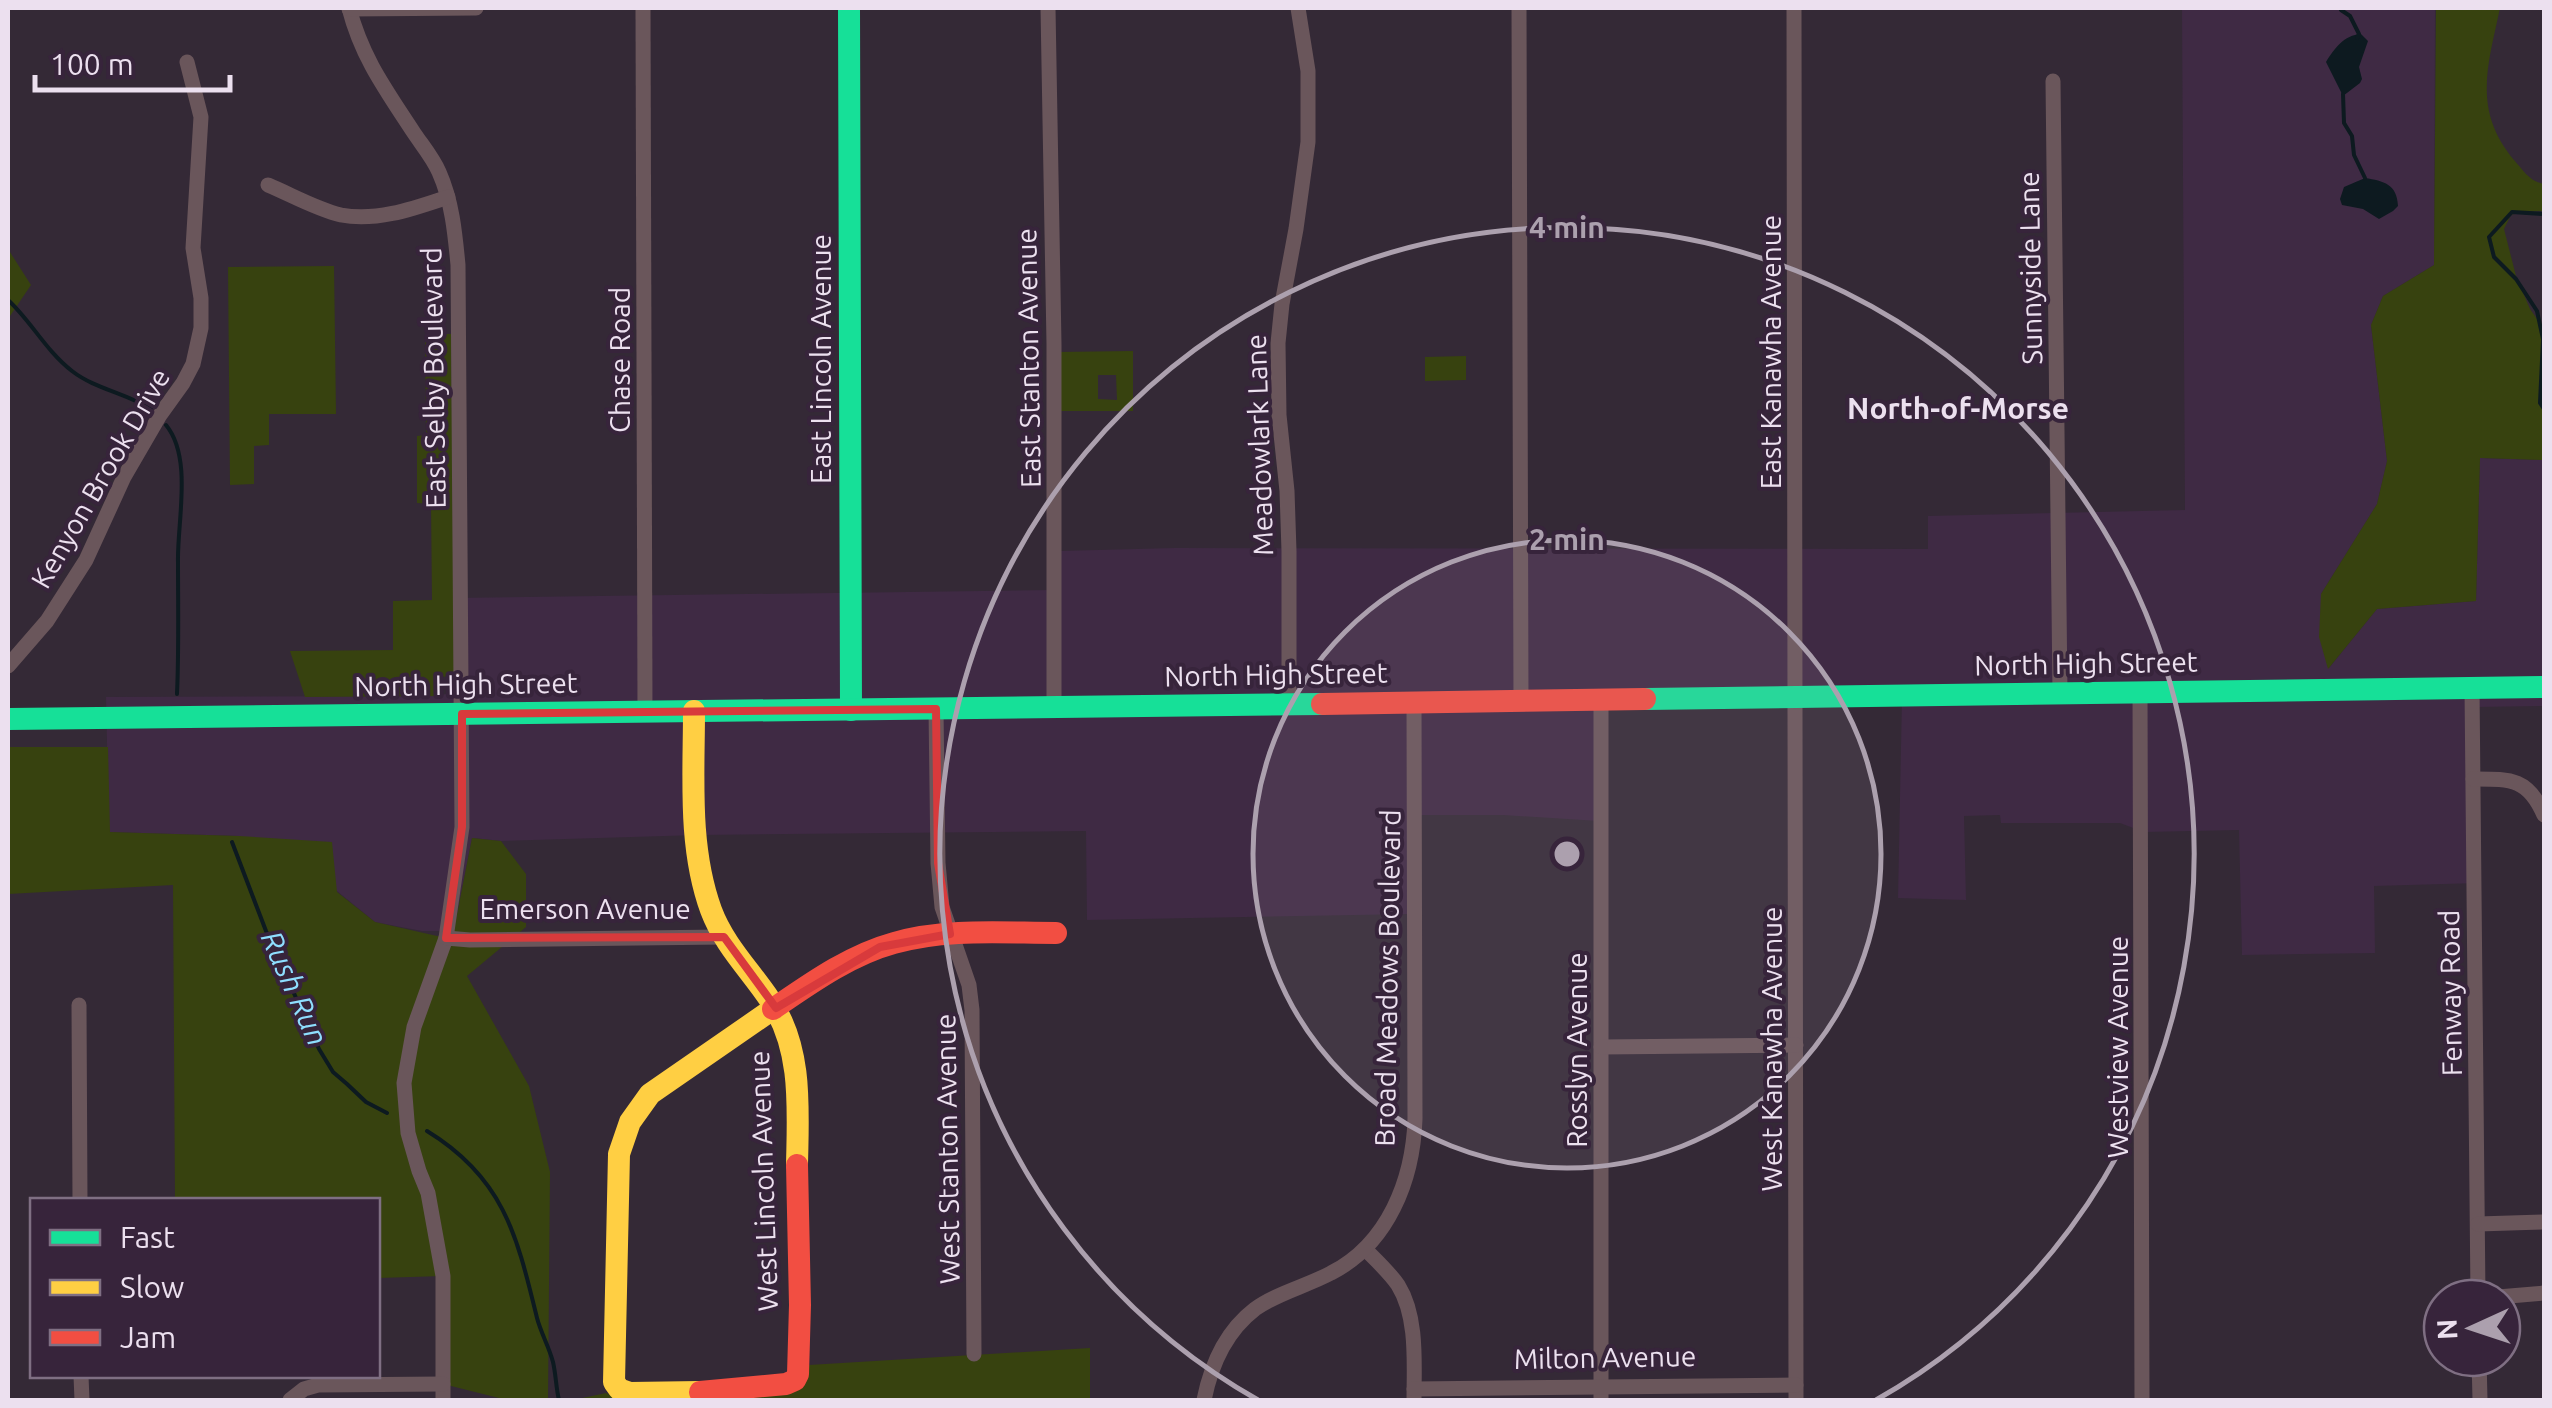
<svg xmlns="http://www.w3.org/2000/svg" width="2552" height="1408" font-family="Ubuntu,sans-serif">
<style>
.built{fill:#3f2a44}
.green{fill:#37420f;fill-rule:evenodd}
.water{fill:#0d1a20}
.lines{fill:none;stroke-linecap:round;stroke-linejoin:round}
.stream{stroke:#0d1a20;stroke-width:4}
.street{stroke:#6a565b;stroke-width:15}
.fast{stroke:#16e098;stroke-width:22}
.slow{stroke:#ffcf43;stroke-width:22}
.jam{stroke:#f24e42;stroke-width:22}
.marked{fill:none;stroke:#d83a3c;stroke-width:8;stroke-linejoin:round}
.ring{fill:none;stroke:#aca0ae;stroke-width:5}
.labels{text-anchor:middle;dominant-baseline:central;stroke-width:8;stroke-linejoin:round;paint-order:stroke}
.street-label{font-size:28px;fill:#ece0ef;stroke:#37243b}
.neighbourhood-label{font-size:30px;font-weight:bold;fill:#ece0ef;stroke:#37243b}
.water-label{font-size:30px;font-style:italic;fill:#8edefe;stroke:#37243b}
.centre{fill:#aca0ae;stroke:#37243b;stroke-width:5}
.ring-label{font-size:30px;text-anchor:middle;font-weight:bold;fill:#aca0ae;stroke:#37243b;stroke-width:8;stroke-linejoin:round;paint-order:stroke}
</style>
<rect width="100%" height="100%" fill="#342936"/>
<polygon class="built" points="2182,8 2435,8 2434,265 2383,296 2371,325 2387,461 2377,504 2321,594 2329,668 2377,609 2476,601 2480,458 2544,460 2544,706 2474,707 2479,883 2374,886 2375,953 2242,955 2239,830 2144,832 2120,823 2001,823 2000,815 1964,816 1966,900 1898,898 1902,697 1599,699 1599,821 1503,815 1413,815 1411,914 1087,920 1086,831 698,835 501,841 472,838 454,931 422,931 375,922 337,891 239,836 109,832 106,697 439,696 452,692 455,676 454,598 1053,590 1059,551 1175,548 1928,549 1928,516 2185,510"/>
<g class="green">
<path d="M2436,8H2500C2488,65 2472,110 2514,160C2524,171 2529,181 2544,184V211L2520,212L2511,215L2504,229L2516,276L2530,309L2544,329V460L2480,458L2476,601L2377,609L2328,669L2319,637L2321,594L2377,504L2387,461L2371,325L2383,296L2434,265Z"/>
<polygon points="8,249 31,285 8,319"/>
<polygon points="334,266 336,414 269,414 269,445 254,446 254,484 230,485 228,267"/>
<polygon points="425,334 451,334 455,676 439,677 439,696 305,697 290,651 393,650 393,601 432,600 431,504 417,503 417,436 426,435"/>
<path d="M1133,351V411H1058L1057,352ZM1098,375H1116L1117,400L1098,399Z"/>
<polygon points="1466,356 1466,380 1425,381 1425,357"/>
<polygon points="8,747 108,747 110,832 239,836 332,842 337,892 375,922 446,938 451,945 472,838 501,841 526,874 526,927 467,976 529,1086 550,1172 548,1400 507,1400 443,1384 443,1276 378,1278 378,1200 175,1200 173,885 8,894"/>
<polygon points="1090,1348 1090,1400 573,1400 606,1393 620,1400 793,1389 809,1365"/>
</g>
<g class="water">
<path d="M2361,34L2368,41L2359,67L2362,79L2360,83L2343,96L2326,62C2334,49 2344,35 2361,34Z"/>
<path d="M2365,178C2384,181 2397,184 2398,206L2393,211L2379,219L2363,209L2342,205L2340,199L2344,187Z"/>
</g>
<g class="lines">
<g class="stream">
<polyline points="2341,10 2350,16 2359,34 2357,38"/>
<polyline points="2343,94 2344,123 2352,136 2354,155 2365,178"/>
<polyline points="2544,214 2512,212 2489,237 2494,257 2516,279 2537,311 2543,339 2540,403 2544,409"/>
<path d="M8,300C31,321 46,351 72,371C95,389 126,393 151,409"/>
<path d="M166,425C193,458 177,522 178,562C178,606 179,650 177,694"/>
<polyline points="232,842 266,931 319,1049 333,1072 347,1084 366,1102 387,1113"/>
<path d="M427,1131C504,1178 517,1236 537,1318C541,1333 549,1347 553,1362C556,1375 556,1388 559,1400"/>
</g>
<g class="street">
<path d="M349,8C362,58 386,90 414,133C422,145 433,158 439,172C452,201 455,233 458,265L462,827L446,938L414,1027L404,1083L408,1133L419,1171L428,1193L443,1276V1400"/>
<polyline points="643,8 645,712"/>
<polyline points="1048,8 1054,344 1054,708"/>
<polyline points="1519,8 1521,701"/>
<polyline points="1794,8 1796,1400"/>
<polyline points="349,9 476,8"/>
<polyline points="2053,81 2060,693"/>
<path d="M268,185C292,195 316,209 341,215C377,222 415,208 448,197"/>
<polyline points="8,666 47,621 86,560 124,477 160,415 183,383 193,364 201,328 201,298 193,248 201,117 187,62"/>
<polyline points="2472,688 2478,1298"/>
<polyline points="2140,692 2142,1400"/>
<polyline points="1601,700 1601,1400"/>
<polyline points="1289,704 1289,551 1287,491 1279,415 1278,343 1282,304 1296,229 1308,142 1308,71 1298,8"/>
<polyline points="936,709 938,863 942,907 969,985 972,1010 974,1354"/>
<path d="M2473,779C2511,779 2528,778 2544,815"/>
<polyline points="446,938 470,940 724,937"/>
<polyline points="79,1005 80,1200"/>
<polyline points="1601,1047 1796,1045"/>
<polyline points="2478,1224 2544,1222"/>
<path d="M1366,1250C1377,1261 1389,1272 1398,1285C1418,1317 1414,1364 1414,1400"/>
<polyline points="2486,1298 2544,1293"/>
<polyline points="2479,1358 2480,1400"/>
<polyline points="81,1376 82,1400"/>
<polyline points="1414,1389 1796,1385"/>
<polyline points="290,1400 304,1389 318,1385 443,1384"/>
<path d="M1204,1400C1211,1365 1225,1332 1255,1309C1277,1293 1307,1286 1331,1273C1388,1244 1413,1180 1415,1119L1414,702"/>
</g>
<g class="fast">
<polyline points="849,8 851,710"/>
<polyline points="1645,699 2544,687"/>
<polyline points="8,719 1322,704"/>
</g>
<g class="slow">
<path d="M694,711C694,776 688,847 711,910C724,945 750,970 770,1000C803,1049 798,1109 797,1165"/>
<polyline points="700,1392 630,1393 619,1389 614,1382 619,1154 630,1122 650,1094 773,1009"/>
</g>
<g class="jam">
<polyline points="1322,704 1645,699"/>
<path d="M773,1009C811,983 850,955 894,943C946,928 1003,933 1056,933"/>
<polyline points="700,1392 786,1384 795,1380 798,1374 800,1305 797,1165"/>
</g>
</g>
<path class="marked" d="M936,709L938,863L950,934L880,947L776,1008L724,937L446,938L462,827V714Z"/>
<circle cx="1567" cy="854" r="314" fill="#aca0ae" fill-opacity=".12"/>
<g class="ring">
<circle cx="1567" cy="854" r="314"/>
<path d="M1258 1400A627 627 0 1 1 1876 1400"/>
</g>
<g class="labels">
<g class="street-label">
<text transform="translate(2030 268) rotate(-91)">Sunnyside Lane</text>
<text transform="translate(1770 352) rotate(-90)">East Kanawha Avenue</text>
<text transform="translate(1028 358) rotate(-91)">East Stanton Avenue</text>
<text transform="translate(820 359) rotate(-90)">East Lincoln Avenue</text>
<text transform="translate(619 360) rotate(-90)">Chase Road</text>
<text transform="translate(433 378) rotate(-91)">East Selby Boulevard</text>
<text transform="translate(1259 445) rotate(-92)">Meadowlark Lane</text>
<text transform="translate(100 478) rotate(-60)">Kenyon Brook Drive</text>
<text transform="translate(2086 663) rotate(-1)">North High Street</text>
<text transform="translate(1276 674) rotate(-1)">North High Street</text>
<text transform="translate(466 684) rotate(-1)">North High Street</text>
<text x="585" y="908">Emerson Avenue</text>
<text transform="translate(1387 978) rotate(-89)">Broad Meadows Boulevard</text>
<text transform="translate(2450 993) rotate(-91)">Fenway Road</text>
<text transform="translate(2117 1047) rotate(-90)">Westview Avenue</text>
<text transform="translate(1771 1049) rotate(-90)">West Kanawha Avenue</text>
<text transform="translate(1576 1050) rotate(-90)">Rosslyn Avenue</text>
<text transform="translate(947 1149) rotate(-91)">West Stanton Avenue</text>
<text transform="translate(763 1181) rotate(-92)">West Lincoln Avenue</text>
<text transform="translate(1605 1357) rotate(-1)">Milton Avenue</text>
</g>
<g class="neighbourhood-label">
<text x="1958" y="408">North-of-Morse</text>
</g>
<g class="water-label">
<text transform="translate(295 988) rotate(66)">Rush Run</text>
</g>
</g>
<circle cx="1567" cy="854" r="15" class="centre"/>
<g class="ring-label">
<text x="1567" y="238">4 min</text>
<text x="1567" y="550">2 min</text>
</g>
<rect width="2552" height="1408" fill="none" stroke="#ece0ef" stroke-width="20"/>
<rect x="30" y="1198" width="350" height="180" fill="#37243b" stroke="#7f6f83" stroke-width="2.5"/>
<rect x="50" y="1230" width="50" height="15" fill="#16e098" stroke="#7f6f83" stroke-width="2.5"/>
<text x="120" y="1248" font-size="30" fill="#ece0ef">Fast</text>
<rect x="50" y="1280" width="50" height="15" fill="#ffcf43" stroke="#7f6f83" stroke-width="2.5"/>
<text x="120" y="1298" font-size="30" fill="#ece0ef">Slow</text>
<rect x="50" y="1330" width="50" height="15" fill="#f24e42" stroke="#7f6f83" stroke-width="2.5"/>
<text x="120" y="1348" font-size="30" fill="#ece0ef">Jam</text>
<g transform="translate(2472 1328) rotate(267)"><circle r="48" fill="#37243b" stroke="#7f6f83" stroke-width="2.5"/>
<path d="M0-8L18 38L0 25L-18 38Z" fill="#aca0ae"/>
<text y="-15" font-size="28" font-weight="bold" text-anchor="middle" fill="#ece0ef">N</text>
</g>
<path d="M35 75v15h195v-15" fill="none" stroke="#ece0ef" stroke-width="5"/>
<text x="50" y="75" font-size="30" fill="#ece0ef" stroke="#37243b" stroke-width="8" paint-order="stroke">100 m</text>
</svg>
